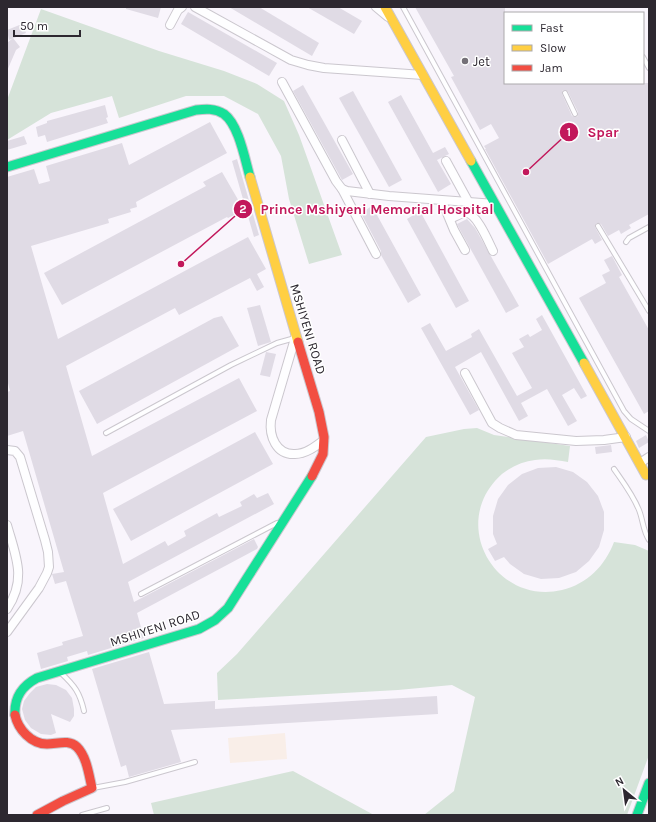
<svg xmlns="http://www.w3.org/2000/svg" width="656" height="822" font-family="Karla,sans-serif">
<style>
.industrial{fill:#f9eee8}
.green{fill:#d6e3d9}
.building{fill:#e0dbe5;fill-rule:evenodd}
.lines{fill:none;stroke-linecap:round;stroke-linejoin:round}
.lane-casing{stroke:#cbc7ce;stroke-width:6}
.street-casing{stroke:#cbc7ce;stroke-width:10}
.fast-casing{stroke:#cbc7ce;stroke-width:11}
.slow-casing{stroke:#cbc7ce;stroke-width:11}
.jam-casing{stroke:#cbc7ce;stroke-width:11}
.lane{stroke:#fefeff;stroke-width:4}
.street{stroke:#fefeff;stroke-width:8}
.fast{stroke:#16e098;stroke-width:9}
.slow{stroke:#ffcf43;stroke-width:9}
.jam{stroke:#f24e42;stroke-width:9}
.poi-dot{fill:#747077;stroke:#fff;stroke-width:1.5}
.labels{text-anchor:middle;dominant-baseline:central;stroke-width:3;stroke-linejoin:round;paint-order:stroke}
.poi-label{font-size:13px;fill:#2d2830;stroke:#fff;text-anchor:start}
.street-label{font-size:13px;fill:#2d2830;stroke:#fff}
.leader{fill:none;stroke:#c2185b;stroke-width:1.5}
.callout-dot{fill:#c2185b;stroke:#fff;stroke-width:1.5}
.mark-label{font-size:12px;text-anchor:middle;font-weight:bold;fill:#fff}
.callout-label{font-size:14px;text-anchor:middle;font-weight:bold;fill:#c2185b;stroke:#fff;stroke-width:3;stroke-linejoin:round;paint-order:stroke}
</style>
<rect width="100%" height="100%" fill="#f9f5fc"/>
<polygon class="industrial" points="285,733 287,759 230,763 228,738"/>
<g class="green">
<polygon points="41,9 159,51 224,71 257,84 284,101 299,135 342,255 309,264 289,199 281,156 258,114 224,96 186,96 119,118 112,96 51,113 7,140 7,100"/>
<path d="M477,428L494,435L570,446L568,462C557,460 546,458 535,460C520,462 505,469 495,481C452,530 498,605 562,590C587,584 605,566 614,542L635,545L649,551V755L627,815H424L454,791L475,697L452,685L398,690L218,700L217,673L237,654L426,437L464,429Z"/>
<polygon points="293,771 374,815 154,815 151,803"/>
</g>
<g class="building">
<polygon points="126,7 161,7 158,18 126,9"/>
<polygon points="229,7 259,7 319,43 312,56"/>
<polygon points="307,7 338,7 362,21 354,34"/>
<path d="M415,7H505V83H649V214L629,225L631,228L621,234L619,230L608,236L601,224L597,223L595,225V227L602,240L595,244L592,239L548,264L485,149H486L484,146L499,138L491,124L480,130L451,77L454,76ZM564,90L568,92L578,112V116L576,117L572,116L562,94V91Z"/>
<polygon points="188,12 277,63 269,76 181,24"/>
<polygon points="22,24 26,33 9,40 7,30"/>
<polygon points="13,38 20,47 16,50 7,71 7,43"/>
<polygon points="303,85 353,174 342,180 293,91"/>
<polygon points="353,91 402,180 389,187 339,98"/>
<polygon points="401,95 433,153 445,147 449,154 437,160 451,184 438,192 388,102"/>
<polygon points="105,105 108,117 106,118 108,123 47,142 45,135 38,137 36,127 47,123 47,121"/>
<polygon points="210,122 227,153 136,202 137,207 130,209 131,212 108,219 109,223 31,246 58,339 248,237 266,269 257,274 264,287 257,291 250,278 179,315 175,308 66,366 92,456 239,378 257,411 103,493 123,564 165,541 168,546 186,536 184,531 217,513 219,517 242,506 240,502 254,494 257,498 268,493 274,504 128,582 134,602 254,539 258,547 257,549 137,613 144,638 88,655 87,651 67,657 68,661 41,669 37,653 63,645 62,642 83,636 66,581 55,584 52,574 64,572 23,431 7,436 7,392 10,391 7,379 7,177 34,169 39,184 50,181 46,166 122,143 129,165"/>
<polygon points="24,136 27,144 7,150 7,141"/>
<polygon points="237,159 259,235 254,237 232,161"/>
<polygon points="222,172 244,210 228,218 227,217 62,305 44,273 206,186 203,182"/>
<polygon points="372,206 421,295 408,303 381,255 381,251 361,213"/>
<polygon points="420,211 469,301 456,308 407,219"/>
<polygon points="467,219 475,228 519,306 506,313 459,228 457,224"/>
<polygon points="612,256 622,275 619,277 649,330 649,411 644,414 579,298 606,283 602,275 610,271 604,260"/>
<polygon points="260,305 271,342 258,346 247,308"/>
<polygon points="542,315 587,396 581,399 574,388 562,395 577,421 568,426 547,389 521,403 528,416 519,421 481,352 455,367 479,410 470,415 421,328 430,323 446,351 472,337 471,334 479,329 517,396 532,388 512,353 524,347 519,339 528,334 530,337 542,330 536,319"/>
<polygon points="222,316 239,346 97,424 79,391 214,318"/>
<polygon points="266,352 276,354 270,377 260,375"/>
<polygon points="255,432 273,464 131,541 113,509"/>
<polygon points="646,435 649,442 639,448 636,441"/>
<polygon points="611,445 612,452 596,454 595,447"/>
<polygon points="556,467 573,472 587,482 598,496 604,512 604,530 599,547 589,561 576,572 559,578 541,579 524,574 510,564 504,557 495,561 488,549 497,544 493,534 493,516 498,499 508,485 522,474 538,468"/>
<polygon points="149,652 164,704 215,701 215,709 437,696 438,714 171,730 181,762 129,777 126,765 121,767 92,669"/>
<polygon points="47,684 56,685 66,690 72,698 74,709 74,716 70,722 51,714 56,733 51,735 41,734 31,728 25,720 22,709 24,701 30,693 36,687"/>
</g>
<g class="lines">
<g class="lane-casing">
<g id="lane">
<polyline points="403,7 624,411 631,419 649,431"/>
<polyline points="643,57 649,68"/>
<polyline points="565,93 575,114"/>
<polyline points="598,226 649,311"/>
<polyline points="626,242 629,238 649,227"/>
<polyline points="106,433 231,365 277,343 295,338"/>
<path d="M614,469C623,482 633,495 639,510C643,520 643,531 649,540"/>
<polyline points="141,594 277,523"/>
<path d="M61,673C75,686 80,693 84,711"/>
<polyline points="93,788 125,782 195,762"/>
<polyline points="82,815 107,808"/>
</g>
</g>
<g class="street-casing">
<g id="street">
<polyline points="195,7 291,60 308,65 324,68 423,75"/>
<polyline points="376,7 388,17"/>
<polyline points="170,25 178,10 182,7"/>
<polyline points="282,82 336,181 342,189 347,191 389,196 495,204"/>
<polyline points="342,140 370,194"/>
<polyline points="446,161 469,203"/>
<polyline points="342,189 376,254"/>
<polyline points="442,201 454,230 465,250"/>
<path d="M450,219C455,217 462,212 467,213C477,214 489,243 493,251"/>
<path d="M296,335L271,420C269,436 276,455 295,454C306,454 316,446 324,440"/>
<polyline points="465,373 492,423 500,428 516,435 576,441 604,440 626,437"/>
<polyline points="7,450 15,451 20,457 45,540 48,552 49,567 47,573 39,588 7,632"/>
<polyline points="640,463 649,457"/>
<path d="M7,525C16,557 27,579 7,609"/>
</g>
</g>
<g class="fast-casing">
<g id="fast">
<polyline points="471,161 584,363"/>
<path d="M7,167L196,110C205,109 215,108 224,114C239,125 245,160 250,177"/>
<path d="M15,715C14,697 22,686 37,678L199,629L215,620L228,608L312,476"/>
<polyline points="637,815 649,783"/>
</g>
</g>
<g class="slow-casing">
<g id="slow">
<polyline points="385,7 471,161"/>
<polyline points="250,177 298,342"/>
<polyline points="584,363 646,475 649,473"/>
</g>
</g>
<g class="jam-casing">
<g id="jam">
<polyline points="298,342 319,412 324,437 323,454 312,476"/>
<path d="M15,715C18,729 31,744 47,744C57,744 69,739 77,747C87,757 89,776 92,788L63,801L37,815"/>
</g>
</g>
<use href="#lane" class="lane"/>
<use href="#street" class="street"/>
<use href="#fast" class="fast"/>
<use href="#slow" class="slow"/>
<use href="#jam" class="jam"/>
</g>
<circle class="poi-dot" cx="465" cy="61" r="4"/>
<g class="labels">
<g class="poi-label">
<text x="473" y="61">Jet</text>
</g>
<g class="street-label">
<text transform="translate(308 329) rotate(73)">MSHIYENI ROAD</text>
<text transform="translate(155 628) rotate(-18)">MSHIYENI ROAD</text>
</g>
</g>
<path class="leader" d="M526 172L569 132M181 264L243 209"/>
<g class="callout-dot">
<circle cx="526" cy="172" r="4"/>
<circle cx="181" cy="264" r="4"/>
<circle cx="569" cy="132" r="10"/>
<circle cx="243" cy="209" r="10"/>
</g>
<g class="mark-label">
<text x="569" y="136">1</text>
<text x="243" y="213">2</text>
</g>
<g class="callout-label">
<text x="603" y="137">Spar</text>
<text x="377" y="214">Prince Mshiyeni Memorial Hospital</text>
</g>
<rect width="656" height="822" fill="none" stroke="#2d2830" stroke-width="16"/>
<rect x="504" y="12" width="140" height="72" fill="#ffffff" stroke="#aba9ac"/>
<rect x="512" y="25" width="20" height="6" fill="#16e098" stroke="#aba9ac"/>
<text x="540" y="32" font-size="12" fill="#2d2830">Fast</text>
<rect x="512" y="45" width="20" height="6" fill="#ffcf43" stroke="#aba9ac"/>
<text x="540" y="52" font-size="12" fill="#2d2830">Slow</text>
<rect x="512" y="65" width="20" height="6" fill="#f24e42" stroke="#aba9ac"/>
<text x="540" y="72" font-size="12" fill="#2d2830">Jam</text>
<g transform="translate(624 790) rotate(331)" stroke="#ffffff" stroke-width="3" paint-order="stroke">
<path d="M0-3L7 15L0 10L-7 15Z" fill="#2d2830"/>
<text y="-6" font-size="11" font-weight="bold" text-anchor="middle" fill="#2d2830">N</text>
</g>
<path d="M14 30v6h66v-6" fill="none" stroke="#2d2830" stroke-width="2"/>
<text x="20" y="30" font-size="12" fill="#2d2830" stroke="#ffffff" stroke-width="3" paint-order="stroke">50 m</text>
</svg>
